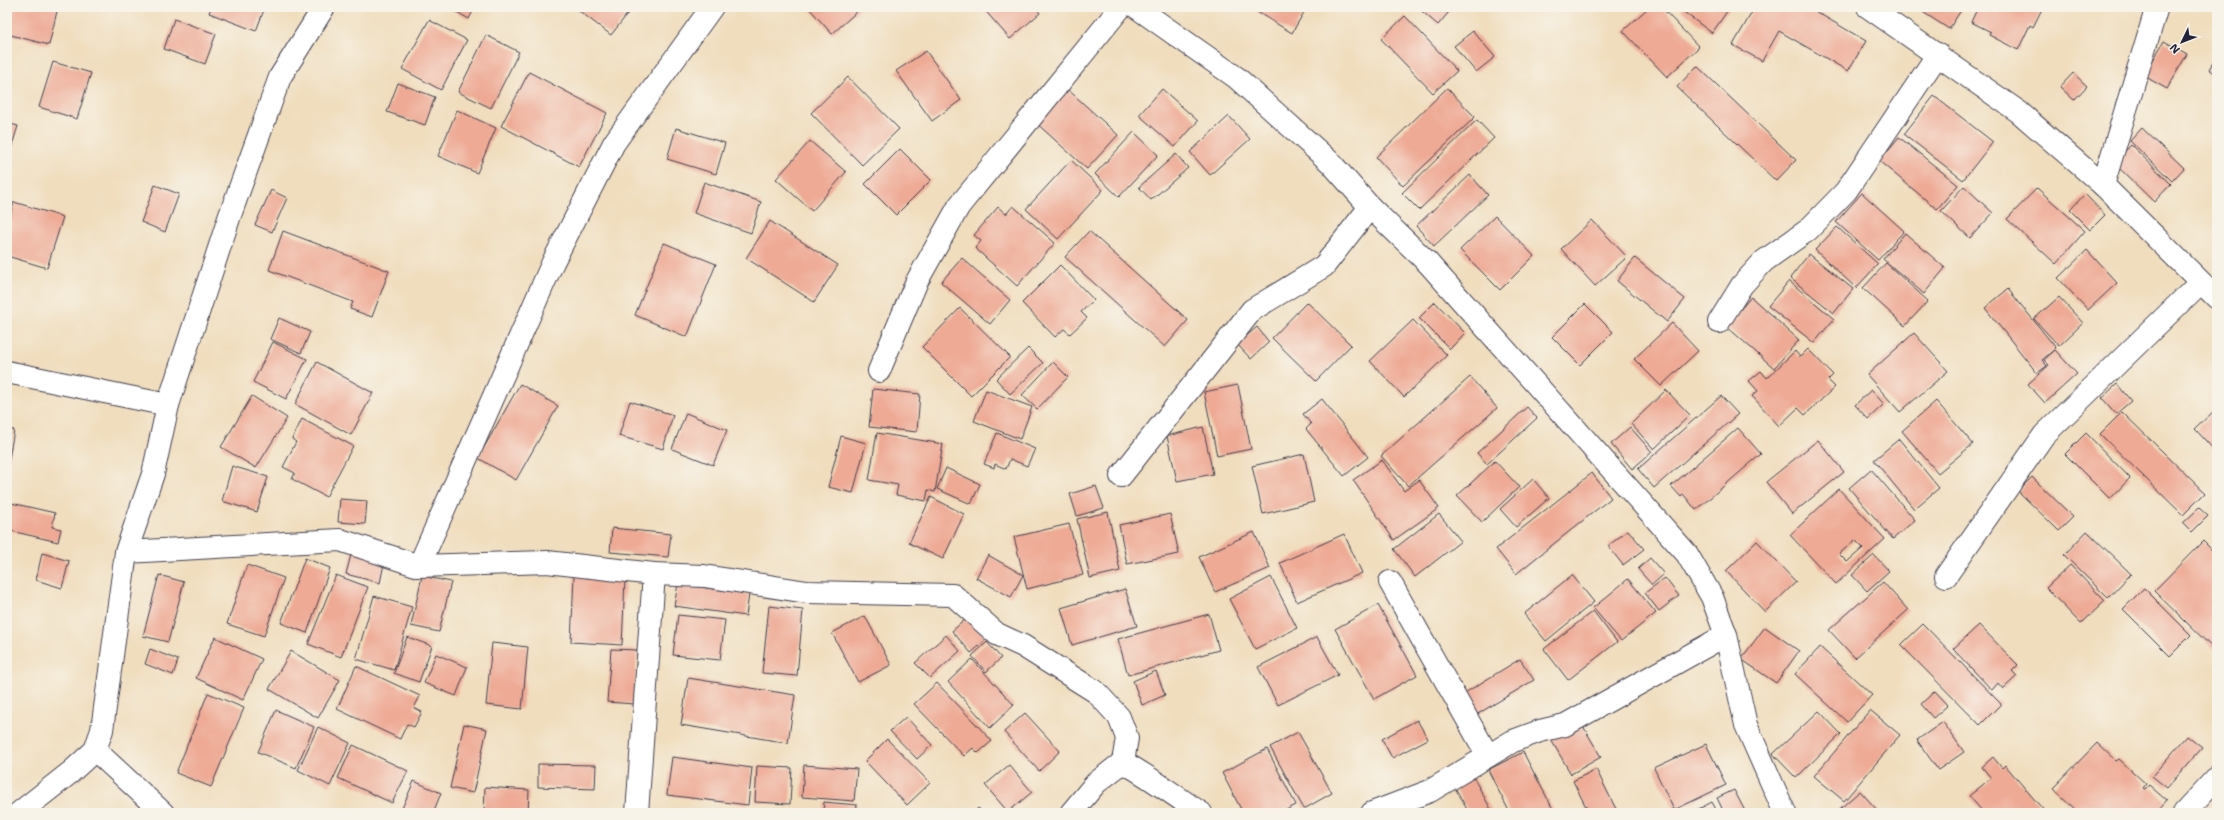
<svg xmlns="http://www.w3.org/2000/svg" width="2224" height="820" font-family="'Shantell Sans',sans-serif">
<style>
.building{fill:#eeaa95;fill-rule:evenodd}
.lines{fill:none;stroke-linecap:round;stroke-linejoin:round}
.street-casing{stroke:#413e4e;stroke-width:24}
.street{stroke:#fff;stroke-width:22}
</style>
<rect width="100%" height="100%" fill="#f7f3e8"/>
<filter id="ink" filterUnits="userSpaceOnUse"><feTurbulence type="fractalNoise" baseFrequency=".025" numOctaves="2"/><feDisplacementMap in="SourceGraphic" scale="8" xChannelSelector="R" yChannelSelector="G"/><feConvolveMatrix kernelMatrix="1 2 1 2 8 2 1 2 1" color-interpolation-filters="sRGB"/></filter>
<filter id="wash" filterUnits="userSpaceOnUse"><feTurbulence type="fractalNoise" baseFrequency=".012" numOctaves="4" result="noise"/><feDisplacementMap in="SourceGraphic" scale="16" xChannelSelector="R" yChannelSelector="G"/><feGaussianBlur stdDeviation="0.9" result="paint"/><feColorMatrix in="noise" values="0 0 0 0 0 0 0 0 0 0 0 0 0 0 0 0 0 1.4 0 .05"/><feComposite in="paint" operator="in"/></filter>
<g filter="url(#wash)">
<rect width="100%" height="100%" fill="#f0ddbd"/>
<g id="blocks">
<g class="building">
<polygon points="7,7 58,7 49,45 7,34"/>
<polygon points="211,7 265,7 256,31 209,13"/>
<polygon points="448,7 475,7 469,19"/>
<polygon points="574,7 633,7 611,35"/>
<polygon points="808,7 862,7 832,34"/>
<polygon points="982,7 1035,7 1040,13 1010,39"/>
<polygon points="1249,7 1307,7 1292,33"/>
<polygon points="1417,7 1453,7 1438,25"/>
<polygon points="1649,7 1661,7 1699,47 1667,77 1623,31"/>
<polygon points="1683,7 1730,7 1712,33 1681,10"/>
<polygon points="1755,7 1808,7 1866,41 1848,71 1779,31 1762,61 1733,45"/>
<polygon points="1915,7 1963,7 1949,29"/>
<polygon points="1978,7 2043,7 2033,27 2030,25 2018,50 1989,35 1991,32 1971,22"/>
<polygon points="1405,16 1457,71 1433,93 1381,39"/>
<polygon points="174,19 216,34 205,64 164,49"/>
<polygon points="429,20 467,40 441,90 402,69"/>
<polygon points="1473,31 1495,57 1476,72 1454,46"/>
<polygon points="486,35 519,52 491,108 458,92"/>
<polygon points="2164,41 2187,54 2167,89 2144,76"/>
<polygon points="926,51 961,100 932,121 896,71"/>
<polygon points="2217,56 2217,75 2209,69"/>
<polygon points="53,62 91,73 77,119 39,107"/>
<polygon points="1697,66 1796,160 1776,181 1677,87"/>
<polygon points="529,72 607,113 579,167 501,126"/>
<polygon points="2073,73 2087,86 2074,100 2060,87"/>
<polygon points="848,77 899,129 862,165 811,113"/>
<polygon points="398,83 435,97 425,125 387,112"/>
<polygon points="1064,86 1118,135 1087,169 1034,121"/>
<polygon points="1447,88 1475,117 1403,186 1376,157"/>
<polygon points="1162,89 1198,121 1175,147 1139,115"/>
<polygon points="1934,96 1993,142 1963,180 1904,134"/>
<polygon points="457,110 496,128 477,173 438,156"/>
<polygon points="1229,116 1250,139 1210,175 1190,152"/>
<polygon points="1477,120 1494,138 1419,210 1402,193"/>
<polygon points="7,123 18,126 7,162"/>
<polygon points="676,128 725,143 716,174 667,159"/>
<polygon points="2142,128 2184,168 2172,181 2130,141"/>
<polygon points="1134,132 1158,155 1119,197 1095,174"/>
<polygon points="1899,137 1958,185 1937,209 1879,161"/>
<polygon points="810,141 846,172 812,211 776,179"/>
<polygon points="2131,145 2171,184 2154,202 2114,163"/>
<polygon points="900,149 931,180 896,215 865,184"/>
<polygon points="1176,154 1188,168 1151,200 1139,187"/>
<polygon points="1071,160 1103,190 1058,239 1026,209"/>
<polygon points="1470,175 1488,195 1434,246 1416,226"/>
<polygon points="704,182 761,202 751,233 694,213"/>
<polygon points="155,185 179,194 165,232 141,222"/>
<polygon points="1964,186 1993,213 1970,238 1941,211"/>
<polygon points="2037,188 2085,231 2056,264 2007,219"/>
<polygon points="271,190 287,198 272,232 255,225"/>
<polygon points="1862,193 1904,231 1878,260 1836,222"/>
<polygon points="2085,194 2105,215 2090,230 2070,210"/>
<polygon points="14,202 63,217 47,268 7,256 7,225"/>
<polygon points="1013,206 1055,243 1017,286 975,248 981,241 974,235 998,207 1006,214"/>
<polygon points="1495,216 1534,256 1500,290 1460,250"/>
<polygon points="1592,220 1627,257 1595,286 1561,249"/>
<polygon points="770,221 838,265 814,302 746,258"/>
<polygon points="1837,227 1878,264 1856,288 1815,250"/>
<polygon points="283,231 389,271 372,317 350,309 353,302 269,270"/>
<polygon points="1089,231 1188,320 1165,347 1065,257"/>
<polygon points="1905,233 1945,268 1924,294 1883,259"/>
<polygon points="664,243 716,264 687,337 635,315"/>
<polygon points="2087,250 2117,283 2088,310 2058,278"/>
<polygon points="1809,254 1853,289 1834,313 1790,278"/>
<polygon points="962,258 1010,300 990,324 941,282"/>
<polygon points="1635,258 1685,299 1667,322 1617,281"/>
<polygon points="1886,263 1928,301 1905,326 1863,288"/>
<polygon points="1060,265 1094,300 1081,312 1087,318 1070,334 1064,329 1055,337 1022,303"/>
<polygon points="1789,281 1834,319 1814,343 1768,306"/>
<polygon points="2008,289 2056,348 2042,360 2047,366 2037,373 1985,308"/>
<polygon points="1751,297 1799,340 1774,368 1726,326"/>
<polygon points="2059,297 2083,323 2059,346 2034,319"/>
<polygon points="1307,302 1351,345 1316,381 1272,338"/>
<polygon points="1435,302 1465,333 1450,349 1419,318"/>
<polygon points="1585,304 1613,332 1580,365 1552,337"/>
<polygon points="960,308 1010,357 971,396 922,347"/>
<polygon points="279,318 310,332 301,353 270,339"/>
<polygon points="1413,320 1447,355 1404,397 1370,361"/>
<polygon points="1672,323 1698,351 1661,386 1634,359"/>
<polygon points="1257,327 1269,342 1251,359 1237,344"/>
<polygon points="1914,333 1948,371 1900,412 1867,375"/>
<polygon points="273,342 307,359 286,399 253,382"/>
<polygon points="1028,348 1043,363 1010,394 996,379"/>
<polygon points="1808,349 1833,375 1828,380 1835,387 1805,415 1798,408 1779,426 1752,396 1758,391 1749,381 1761,371 1767,378 1795,351 1800,357"/>
<polygon points="2055,350 2077,374 2045,403 2028,384 2049,365 2044,360"/>
<polygon points="317,362 373,393 351,435 295,404"/>
<polygon points="1053,362 1068,377 1037,409 1022,395"/>
<polygon points="1470,377 1497,408 1408,486 1381,456"/>
<polygon points="520,384 558,406 516,480 478,458"/>
<polygon points="2117,384 2131,401 2116,414 2102,398"/>
<polygon points="1238,385 1251,449 1217,456 1204,392"/>
<polygon points="873,389 920,394 917,432 869,427"/>
<polygon points="986,390 1032,407 1020,439 974,421"/>
<polygon points="1666,390 1690,415 1654,449 1631,424"/>
<polygon points="1871,390 1884,404 1868,419 1855,405"/>
<polygon points="252,396 287,418 256,468 221,447"/>
<polygon points="1721,396 1738,414 1654,488 1638,469"/>
<polygon points="1322,399 1368,457 1344,476 1306,429 1311,424 1303,414"/>
<polygon points="630,401 673,415 663,449 619,436"/>
<polygon points="1936,401 1973,444 1938,473 1902,431"/>
<polygon points="1527,407 1537,418 1487,464 1477,453"/>
<polygon points="2217,408 2217,453 2195,429"/>
<polygon points="2122,412 2205,493 2183,515 2100,434"/>
<polygon points="686,413 727,430 713,465 672,449"/>
<polygon points="302,419 353,446 326,497 292,479 295,473 283,467 296,442 292,439"/>
<polygon points="1203,427 1213,474 1177,481 1167,436"/>
<polygon points="1630,427 1652,452 1632,469 1611,444"/>
<polygon points="1738,428 1761,454 1696,510 1683,494 1681,497 1671,486"/>
<polygon points="7,429 14,430 8,465 7,465"/>
<polygon points="877,433 943,444 935,492 928,490 926,501 896,495 898,485 869,480"/>
<polygon points="997,433 1035,449 1027,466 1010,459 1006,469 995,464 994,468 984,464"/>
<polygon points="2086,433 2130,478 2110,499 2065,454"/>
<polygon points="841,436 866,443 853,493 828,487"/>
<polygon points="1899,439 1939,488 1914,509 1874,460"/>
<polygon points="1818,440 1844,472 1792,514 1766,482"/>
<polygon points="1304,454 1314,502 1263,514 1252,466"/>
<polygon points="1382,460 1404,491 1419,480 1439,508 1394,540 1353,480"/>
<polygon points="1495,461 1519,487 1482,522 1457,496"/>
<polygon points="232,466 268,477 257,512 222,501"/>
<polygon points="946,468 980,484 971,504 937,489"/>
<polygon points="1871,469 1915,520 1893,539 1849,488"/>
<polygon points="1592,473 1611,498 1516,574 1496,549"/>
<polygon points="2032,477 2073,517 2059,531 2018,491"/>
<polygon points="1533,479 1549,498 1516,527 1500,509"/>
<polygon points="1096,486 1104,508 1077,516 1070,494"/>
<path d="M1839,489L1885,539L1836,584L1790,535ZM1855,540L1863,548L1847,562L1839,554Z"/>
<polygon points="931,497 964,514 943,559 909,543"/>
<polygon points="340,499 367,501 365,524 338,522"/>
<polygon points="7,502 55,513 52,527 61,529 58,542 7,530"/>
<polygon points="2199,508 2208,516 2192,532 2183,523"/>
<polygon points="1108,512 1120,571 1090,578 1077,519"/>
<polygon points="1170,514 1179,554 1127,564 1119,525"/>
<polygon points="1439,514 1461,541 1415,577 1394,549"/>
<polygon points="1069,524 1083,575 1027,589 1014,537"/>
<polygon points="612,528 671,534 668,557 610,552"/>
<polygon points="1628,530 1644,549 1623,565 1608,546"/>
<polygon points="2087,531 2131,574 2108,598 2064,555"/>
<polygon points="1254,532 1270,568 1215,592 1199,557"/>
<polygon points="1344,534 1362,573 1297,602 1280,563"/>
<polygon points="1757,541 1796,582 1765,612 1726,571"/>
<polygon points="2203,541 2217,555 2217,652 2154,591"/>
<polygon points="352,551 385,559 380,583 346,574"/>
<polygon points="42,553 69,561 62,588 36,580"/>
<polygon points="988,555 1023,575 1011,597 976,578"/>
<polygon points="1874,555 1889,571 1867,591 1852,575"/>
<polygon points="305,558 330,568 307,633 281,623"/>
<polygon points="1650,558 1664,574 1652,585 1638,569"/>
<polygon points="247,565 284,578 264,636 227,624"/>
<polygon points="2070,565 2105,601 2081,624 2046,588"/>
<polygon points="159,575 184,582 168,642 143,636"/>
<polygon points="336,575 368,587 341,657 308,644"/>
<polygon points="1572,575 1594,602 1546,641 1524,614"/>
<polygon points="422,576 451,582 439,632 411,626"/>
<polygon points="574,576 625,579 622,645 571,642"/>
<polygon points="1271,577 1297,628 1255,649 1229,599"/>
<polygon points="1665,578 1679,596 1659,611 1645,593"/>
<polygon points="1628,579 1656,613 1621,641 1593,608"/>
<polygon points="1883,582 1908,610 1855,658 1829,630"/>
<polygon points="678,584 749,594 746,616 674,606"/>
<polygon points="2144,588 2191,635 2170,656 2123,609"/>
<polygon points="1125,589 1137,626 1072,645 1061,608"/>
<polygon points="374,596 412,607 394,670 356,659"/>
<polygon points="1378,605 1417,675 1374,699 1335,629"/>
<polygon points="769,606 803,610 797,676 762,673"/>
<polygon points="1593,611 1617,642 1568,680 1544,649"/>
<polygon points="1209,614 1219,650 1128,675 1118,639"/>
<polygon points="678,615 725,620 720,660 673,655"/>
<polygon points="865,616 891,665 858,682 832,633"/>
<polygon points="968,617 987,639 971,653 952,631"/>
<polygon points="1923,624 2001,704 1980,725 1901,645"/>
<polygon points="1979,625 2018,665 2012,671 2017,676 2003,689 1998,683 1992,690 1953,649"/>
<polygon points="1765,627 1799,651 1776,683 1741,659"/>
<polygon points="946,635 960,651 930,678 915,663"/>
<polygon points="215,637 262,659 243,700 196,678"/>
<polygon points="407,637 432,646 419,682 394,673"/>
<polygon points="1317,637 1338,675 1278,705 1258,667"/>
<polygon points="987,642 1001,658 986,672 972,656"/>
<polygon points="492,643 528,647 522,709 486,705"/>
<polygon points="1820,647 1872,695 1847,722 1795,674"/>
<polygon points="150,649 178,660 173,675 145,664"/>
<polygon points="611,649 637,650 634,704 607,702"/>
<polygon points="291,651 340,680 318,718 269,689"/>
<polygon points="436,654 467,667 456,696 424,683"/>
<polygon points="972,659 1014,705 990,728 948,682"/>
<polygon points="1520,659 1534,680 1476,715 1463,694"/>
<polygon points="356,666 420,696 414,708 422,712 414,727 407,724 400,739 337,709"/>
<polygon points="1156,671 1165,695 1142,705 1133,681"/>
<polygon points="688,678 795,695 788,743 681,725"/>
<polygon points="937,683 992,741 978,753 973,748 964,756 914,704"/>
<polygon points="1935,691 1948,705 1933,718 1921,704"/>
<polygon points="208,693 244,708 211,787 176,773"/>
<polygon points="276,710 314,727 296,768 258,752"/>
<polygon points="1870,710 1900,735 1844,801 1814,776"/>
<polygon points="1819,711 1841,734 1796,778 1773,754"/>
<polygon points="1025,713 1060,751 1039,771 1004,732"/>
<polygon points="906,717 932,745 917,759 890,731"/>
<polygon points="1417,720 1428,739 1392,758 1382,739"/>
<polygon points="1580,721 1601,757 1571,774 1550,738"/>
<polygon points="1943,722 1964,752 1938,770 1917,740"/>
<polygon points="464,724 487,729 473,793 450,788"/>
<polygon points="318,727 350,743 330,786 298,770"/>
<polygon points="1298,732 1332,793 1304,809 1270,747"/>
<polygon points="2187,736 2202,748 2167,788 2152,776"/>
<polygon points="887,739 930,783 907,805 865,761"/>
<polygon points="2097,743 2116,761 2119,759 2146,784 2143,788 2145,789 2149,785 2167,801 2156,813 2079,813 2053,788"/>
<polygon points="1706,744 1726,785 1674,810 1654,768"/>
<polygon points="353,745 408,771 392,803 338,778"/>
<polygon points="1267,749 1296,805 1280,813 1243,813 1222,773"/>
<polygon points="1523,752 1555,813 1510,813 1488,770"/>
<polygon points="672,757 752,768 748,805 667,795"/>
<polygon points="1993,757 2002,768 2005,765 2046,813 1984,813 1969,796 1991,778 1982,767"/>
<polygon points="538,764 596,765 595,789 538,787"/>
<polygon points="804,765 857,769 854,801 802,797"/>
<polygon points="1009,765 1032,792 1008,812 985,785"/>
<polygon points="757,766 792,768 790,804 755,802"/>
<polygon points="1596,769 1618,813 1589,813 1573,781"/>
<polygon points="1471,773 1493,813 1469,813 1453,784"/>
<polygon points="414,781 441,793 433,813 400,813"/>
<polygon points="485,787 529,790 528,813 484,813"/>
<polygon points="1734,790 1746,813 1724,813 1720,804 1717,798"/>
<polygon points="1860,791 1880,813 1835,813"/>
<polygon points="824,802 857,805 856,813 823,813"/>
<polygon points="1712,802 1718,813 1691,813"/>
<polygon points="978,808 984,813 973,813"/>
<polygon points="660,811 688,812 688,813 660,813"/>
</g>
</g>
</g>
<g filter="url(#ink)">
<use href="#blocks" fill-opacity="0" stroke="#413e4e" stroke-width="1"/>
<g class="lines">
<g class="street-casing">
<g id="street">
<polyline points="1136,7 1237,78 1331,163 1370,207 1428,263 1687,554 1712,597 1726,635 1746,725 1785,813"/>
<polyline points="1868,7 2019,112 2103,185 2217,298"/>
<polyline points="2103,185 2157,7"/>
<polyline points="1719,322 1742,285 1764,261 1808,230 1846,191 1938,54"/>
<polyline points="879,371 917,281 959,206 1121,7"/>
<polyline points="7,372 168,405"/>
<polyline points="1121,476 1252,310 1324,266 1370,207"/>
<path d="M126,552L340,540L419,566L547,562L654,574L704,576L807,592L953,595L997,634L1023,646L1096,692L1119,717L1127,738L1123,762C1150,777 1175,796 1201,813"/>
<polyline points="419,566 553,262 614,143 712,7"/>
<polyline points="1946,576 2044,435 2200,283"/>
<polyline points="1390,582 1488,756"/>
<polyline points="95,750 163,813"/>
<polyline points="19,813 71,772 95,750 102,730 126,552 153,474 168,405 229,218 280,77 324,7"/>
<polyline points="637,813 654,574"/>
<polyline points="1071,813 1096,783 1123,762"/>
<polyline points="1372,813 1430,791 1513,741 1540,731 1565,725 1726,635"/>
<polyline points="2184,813 2217,777"/>
</g>
</g>
<use href="#street" class="street"/>
</g>
</g>
<rect width="2224" height="820" fill="none" stroke="#f7f3e8" stroke-width="24"/>
<g transform="translate(2182 42) rotate(227)" stroke="#f7f3e8" stroke-width="3" paint-order="stroke">
<path d="M0-3L7 15L0 10L-7 15Z" fill="#22223b"/>
<text y="-6" font-size="11" font-weight="bold" text-anchor="middle" fill="#22223b">N</text>
</g>
</svg>
